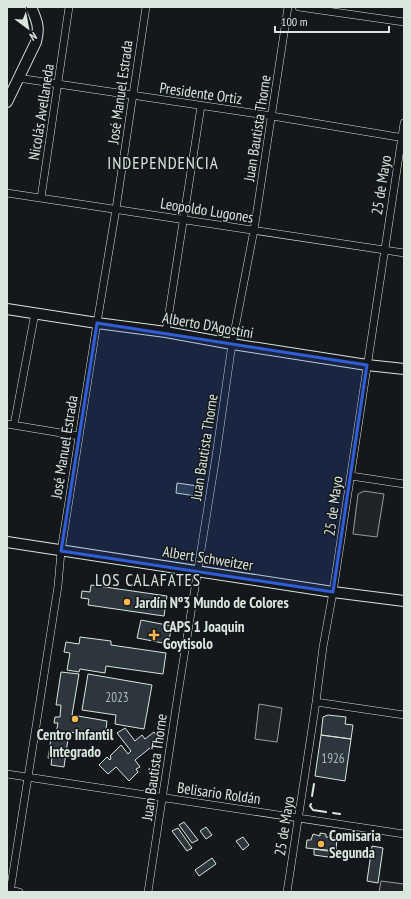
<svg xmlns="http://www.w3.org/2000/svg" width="411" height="899" viewBox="0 0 411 899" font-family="'PT Sans Narrow',sans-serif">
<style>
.green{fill:#202428;stroke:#939e99}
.building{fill:#2c363c;stroke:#d8e6dc}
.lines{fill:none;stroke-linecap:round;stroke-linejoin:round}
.street-casing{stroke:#d8e6dc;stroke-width:8}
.secondary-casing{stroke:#d8e6dc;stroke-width:12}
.street{stroke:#14181c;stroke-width:7}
.secondary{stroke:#14181c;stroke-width:10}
.wall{stroke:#d8e6dc;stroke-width:2}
.marked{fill:#305dd8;fill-opacity:0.2;stroke:#305dd8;stroke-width:3;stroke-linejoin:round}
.poi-dot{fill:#ffb74d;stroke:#14181c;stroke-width:1.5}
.labels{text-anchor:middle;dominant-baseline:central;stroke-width:3;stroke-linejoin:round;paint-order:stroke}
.number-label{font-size:13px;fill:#adbab4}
.street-label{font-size:15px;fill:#d8e6dc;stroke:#14181c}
.poi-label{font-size:15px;font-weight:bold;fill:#d8e6dc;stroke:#14181c;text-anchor:start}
.quarter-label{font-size:17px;letter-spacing:1px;fill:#d8e6dc;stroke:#14181c}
</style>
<rect width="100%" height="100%" fill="#14181c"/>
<path class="green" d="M364 491 384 494 377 537 353 534 358 494Z
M259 704 282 708 277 742 255 739Z
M381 881 404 884V892H379Z"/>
<path class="building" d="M177 483 198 486 196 496 176 493Z
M91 585 167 596 164 616 88 605 89 599 81 598 82 591 90 592Z
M141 620 172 626 168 644 137 638Z
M80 637 111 641V645L166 653 163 674 106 666 105 673 80 669 79 672 67 670 70 653 64 652 66 642 79 644Z
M61 672 79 674 72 715 107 721 105 737 69 732 64 767 51 765 52 757 48 758 52 732 56 733 58 723H54L55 717H60L61 705H56Z
M88 674 152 685 144 729 115 724 116 715 82 710Z
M328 715 346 717 345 724 353 725 351 739 321 735 323 717Z
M125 728 135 741 142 735 145 739 154 732 160 740 135 760 140 767 136 769 138 772 129 781 116 767 108 774 99 765 107 757 110 760 111 758 110 756 121 745 128 754 131 751 117 733Z
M321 735 351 739 345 781 315 776Z
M184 822 198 840 192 843 179 825Z
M206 827 212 835 206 839 200 831Z
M178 828 192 848 187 851 172 831Z
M320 833 326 834V837L337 838 336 851 306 848 307 840H311L313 834 320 836Z
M243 837 249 845 243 850 236 841Z
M372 846 383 848 378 883 367 881Z
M314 849 335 852V858L314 855Z
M212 858 216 864 199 876 195 870Z"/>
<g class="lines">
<g class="street-casing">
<path id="street" d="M299 7 404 22
M18 78 272 116 404 138
M7 193 404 253
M41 198 69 7
M166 332 201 106
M7 424 79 436
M14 425 35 313
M351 476 404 484
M316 702 404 715
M7 774 404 834
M7 890 19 892
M10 892 58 586 61 551 97 323 116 209 146 7
M148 892 178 694 216 456 232 344 254 230 288 7
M287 892 316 702 323 647 333 592 404 123"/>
</g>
<g class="secondary-casing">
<path id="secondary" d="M7 102 36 42C40 27 37 21 31 7
M7 309 97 323 166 332 232 344 367 365 404 369
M7 542 333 592 404 601"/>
</g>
<use href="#street" class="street"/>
<use href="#secondary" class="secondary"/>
<path class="wall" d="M312 796 314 784
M311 804 310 806 313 810 326 812
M333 813 340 814"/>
</g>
<path class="marked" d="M97 323 367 365 333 592 61 551Z"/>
<g class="poi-dot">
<circle cx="127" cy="602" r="4"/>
<path d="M152 629h4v4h4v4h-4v4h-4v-4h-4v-4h4z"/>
<circle cx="75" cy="719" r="4"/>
<circle cx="321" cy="844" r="4"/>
</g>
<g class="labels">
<g class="number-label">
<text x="117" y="697">2023</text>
<text x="333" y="758">1926</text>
</g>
<g class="street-label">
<text transform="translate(120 92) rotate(-82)">José Manuel Estrada</text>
<text transform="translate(201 93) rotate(8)">Presidente Ortiz</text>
<text transform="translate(41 112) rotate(-81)">Nicolás Avellaneda</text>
<text transform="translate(257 128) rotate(-81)">Juan Bautista Thorne</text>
<text transform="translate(381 185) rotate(-81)">25 de Mayo</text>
<text transform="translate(207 210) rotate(9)">Leopoldo Lugones</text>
<text transform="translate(208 325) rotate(10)">Alberto D'Agostini</text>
<text transform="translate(64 447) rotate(-81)">José Manuel Estrada</text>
<text transform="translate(204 447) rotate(-81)">Juan Bautista Thorne</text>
<text transform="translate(333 506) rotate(-82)">25 de Mayo</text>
<text transform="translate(208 558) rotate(9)">Albert Schweitzer</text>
<text transform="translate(154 767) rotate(-82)">Juan Bautista Thorne</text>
<text transform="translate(219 793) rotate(8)">Belisario Roldán</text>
<text transform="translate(284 826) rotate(-81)">25 de Mayo</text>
</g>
<g class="poi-label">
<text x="135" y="602">Jardín Nº3 Mundo de Colores</text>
<text x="163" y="626">CAPS 1 Joaquin<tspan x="163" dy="17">Goytisolo</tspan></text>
<text x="75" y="734" text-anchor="middle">Centro Infantil<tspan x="75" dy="17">Integrado</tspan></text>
<text x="329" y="835">Comisaria<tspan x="329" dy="17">Segunda</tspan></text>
</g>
<g class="quarter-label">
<text x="163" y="163">INDEPENDENCIA</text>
<text x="148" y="580">LOS CALAFATES</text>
</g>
</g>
<rect width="411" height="899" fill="none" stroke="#d8e6dc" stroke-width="16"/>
<g transform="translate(28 28) rotate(148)" stroke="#14181c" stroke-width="3" paint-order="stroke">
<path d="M0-3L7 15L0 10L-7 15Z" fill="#d8e6dc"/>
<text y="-6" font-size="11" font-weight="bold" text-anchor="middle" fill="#d8e6dc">N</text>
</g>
<path d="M275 26v6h114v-6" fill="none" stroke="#d8e6dc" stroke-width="2"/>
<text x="281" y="26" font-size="12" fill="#d8e6dc" stroke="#14181c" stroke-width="3" paint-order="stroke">100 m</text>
</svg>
